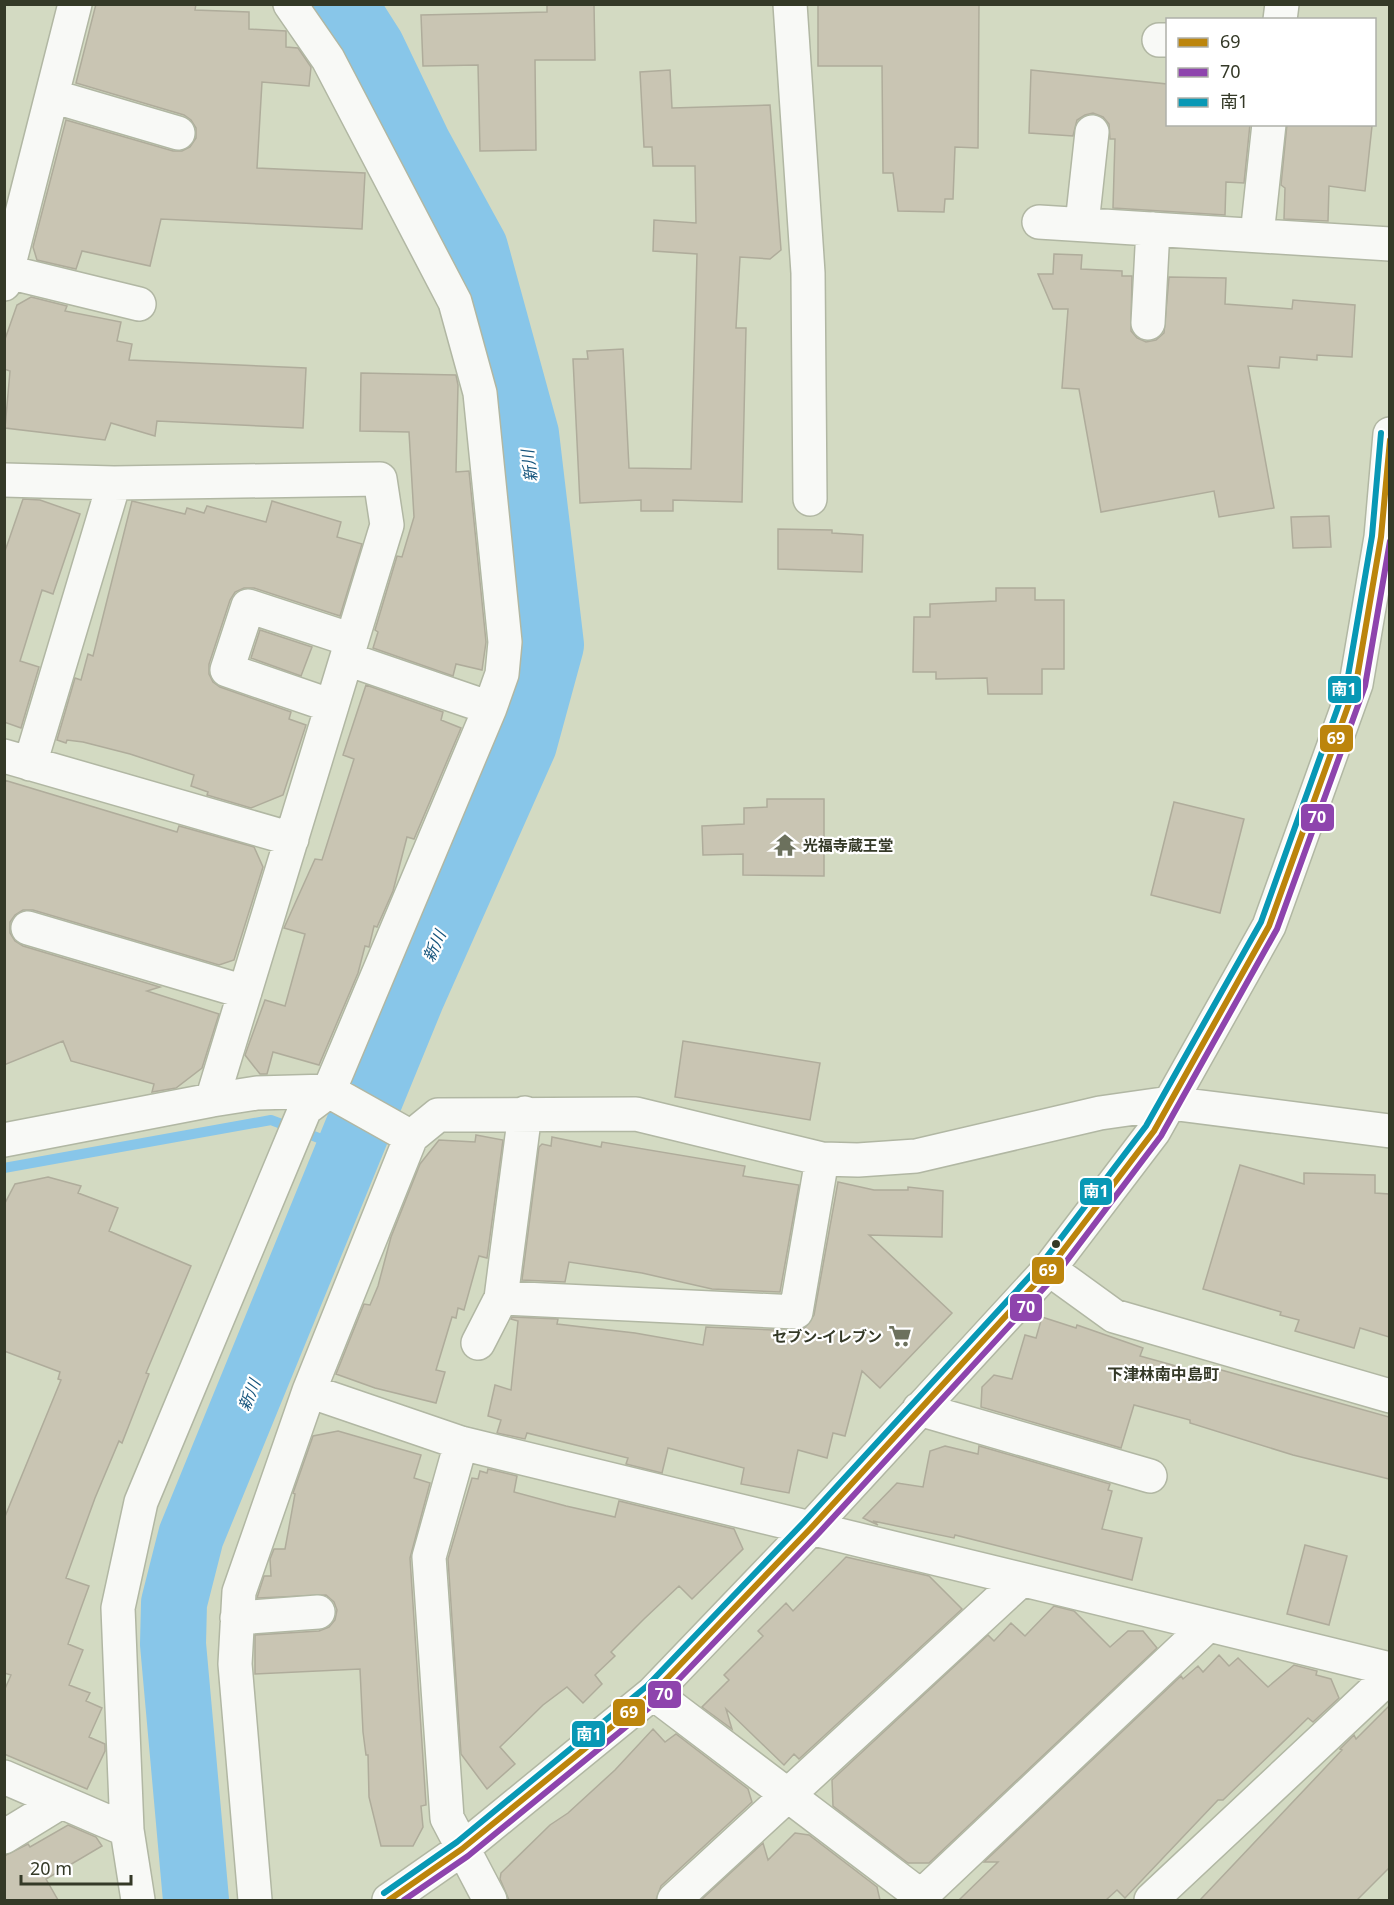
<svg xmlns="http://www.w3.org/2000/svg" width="1394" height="1905" viewBox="0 0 1394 1905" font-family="'Noto Sans','Noto Sans JP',sans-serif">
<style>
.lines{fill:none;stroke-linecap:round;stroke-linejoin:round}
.stream{stroke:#88c6e9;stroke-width:10}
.river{stroke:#88c6e9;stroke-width:66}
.building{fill:#c9c5b3;stroke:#afac9b;stroke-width:1.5}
.minor-casing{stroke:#b1b7a3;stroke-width:36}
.minor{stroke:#f8f9f6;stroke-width:33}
.bus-1-casing{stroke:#fff;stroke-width:10}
.bus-2-casing{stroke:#fff;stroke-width:10}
.bus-3-casing{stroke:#fff;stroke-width:10}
.bus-1{stroke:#bc850c;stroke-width:6}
.bus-2{stroke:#8e44ad;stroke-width:6}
.bus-3{stroke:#0898b5;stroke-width:6}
.bus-dot{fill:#343927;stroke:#fff;stroke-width:2}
.labels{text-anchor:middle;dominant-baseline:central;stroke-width:4.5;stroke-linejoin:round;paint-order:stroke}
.poi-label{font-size:15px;font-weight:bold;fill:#343927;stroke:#fff;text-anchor:start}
.water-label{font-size:16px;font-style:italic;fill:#16557d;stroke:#fff}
.neighbourhood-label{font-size:16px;font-weight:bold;fill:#343927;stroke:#fff}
.line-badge{stroke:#fff;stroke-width:2}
.badge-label{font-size:16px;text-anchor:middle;font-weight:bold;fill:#fff}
</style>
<rect width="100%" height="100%" fill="#d3dac2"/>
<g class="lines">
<path class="stream" d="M4 1168 271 1120 324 1140 349 1154"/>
<path class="river" d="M196 1900 173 1644 174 1603 191 1536 412 996 524 744 551 645 526 434 475 248 419 146 372 48 344 4"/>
</g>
<path class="building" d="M96 4H196L195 10 249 12V29L286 31V47L298 48 311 67 309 86 262 82 257 168 365 173 362 229 161 219 150 266 82 251 76 269 37 260 33 247 66 120 173 151H182L190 147 196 138V128L191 120 184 115 76 83Z
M547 4H594L595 60H535L536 150 480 151 478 65 423 66 421 15 547 12Z
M818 4H979L978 148 955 147 953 199H945L944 212 898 211 893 173H883L882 66H818Z
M670 70 672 108 770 105 781 250 770 259 740 257 736 328H746L742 502 673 500V511H641V500L580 503 573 359H588L587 351 623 349 629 468 691 469 697 254 653 251 654 220 696 223 695 166H653L652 147H644L640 72Z
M1031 70 1167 84V124H1250L1244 183 1226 182 1225 215 1113 208 1115 139H1110L1109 124 1103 117 1093 113 1085 115 1077 120 1073 136 1029 133Z
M1287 124 1372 126 1365 191 1329 186 1328 221 1284 219 1285 188 1281 185Z
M1054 254 1082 255 1081 269 1122 271V276H1132L1131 331 1137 338 1146 342 1156 340 1164 333 1169 277 1226 278 1225 304 1292 309 1293 300 1355 305 1352 357 1317 355V360L1280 357 1279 368 1248 366 1274 508 1219 517 1214 491 1101 512 1079 389 1062 388 1068 309H1053L1038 274H1053Z
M31 297 67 306 65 311 121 322 117 341 132 344 129 360 306 368 303 428 157 421 155 436 111 423 105 440 5 428 10 371 4 369V342L17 305Z
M361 373 456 375 458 385 456 472 469 471 486 642 482 670 456 664 453 676 373 648 378 632 375 630 397 556 402 557 414 517 409 432 360 431Z
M23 499 40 500 80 514 53 594 42 590 20 661 39 667 21 728 4 722V554Z
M132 501 185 514 187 508 204 513 207 506 266 522 272 501 341 522 337 537 362 544 340 616 254 588H244L235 592 230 600 209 664V674L213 682 220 687 291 712 289 719 306 725 283 795 251 808 207 795 208 792 191 786 194 775 130 754 83 742 67 740 66 743 57 740 75 678 81 680 88 654 93 656Z
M1329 516 1331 547 1293 548 1291 517Z
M778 529 832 530V533L863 535 862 572 778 569Z
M996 588H1035V600H1064V669H1042V694H988L987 678 936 679V672H913L914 617H930V604L996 601Z
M260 630 312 647 301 676 251 658Z
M366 685 443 712 441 720 461 728 414 839 407 837 393 891 377 927 374 926 369 947 365 946 358 973 319 1065 273 1052 267 1074H260L245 1055 265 1000 285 1006 305 934 284 928 315 859 322 860 354 759 343 755Z
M4 780 177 832 179 826 254 847 263 867 234 960 219 965 33 910H23L15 915 10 922V933L15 941 23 946 160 987 147 991 219 1014 202 1068 176 1088 152 1092 154 1084 71 1061 63 1041 4 1065Z
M767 799H824V876L743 875V854L703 855 702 826 744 824V808L767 807Z
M1174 802 1244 819 1220 913 1151 895Z
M683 1041 820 1063 810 1120 675 1097Z
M476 1135 503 1140 487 1258 479 1256 464 1310 458 1308 456 1318 452 1317 436 1370 445 1372 436 1403 375 1388 336 1374 364 1304 370 1305 378 1286 391 1237 420 1164 439 1140 475 1142Z
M552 1137 601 1147 602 1142 745 1166 743 1176 799 1185 780 1292 712 1289 642 1273 569 1262 565 1282 522 1280 539 1147 542 1144 551 1146Z
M1240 1165 1304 1184V1173L1375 1175V1193L1389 1194V1337L1360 1328 1354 1348 1295 1331 1299 1320 1280 1315 1281 1312 1203 1289Z
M48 1177 81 1186 78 1193 118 1208 109 1231 191 1266 146 1373 149 1374 122 1443 119 1441 95 1498 66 1578 89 1586 68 1644 83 1650 69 1685 90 1693 86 1701 102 1708 89 1737 105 1744V1751L87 1789 4 1754V1691L11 1675 4 1673V1519L61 1380 58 1379 60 1372 4 1351V1205L15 1184Z
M838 1182 874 1190H908V1187L943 1191 942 1237 869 1235 952 1313 880 1388 862 1371 845 1436 833 1433 827 1458 798 1450 789 1493 741 1484 744 1468 668 1448 662 1473 626 1464 628 1458 527 1433 525 1439 497 1433 501 1420 488 1416 495 1385 511 1390 518 1321 511 1319 512 1317 558 1319 557 1324 635 1333 703 1345 706 1327 795 1331 804 1329 814 1315Z
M1042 1317 1076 1328 1077 1325 1143 1348 1140 1356 1205 1374 1207 1366 1389 1417V1479L1293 1455 1190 1423V1420L1134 1405 1121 1448 981 1407 982 1387 994 1375 1012 1379 1025 1335 1036 1338Z
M338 1431 421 1455 414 1478 430 1483 410 1558 426 1805 421 1806 423 1827 413 1846H381L369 1797 368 1755H366L363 1732 360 1669 255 1674V1635L319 1631 329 1627 335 1620 337 1610 334 1602 326 1595 257 1598 264 1576H271L270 1559 274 1549H285L295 1494 293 1493 313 1436Z
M945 1446 978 1454 979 1446 1110 1484 1108 1490 1112 1491 1102 1529 1142 1538 1132 1580 955 1535 954 1538 873 1521 878 1525 863 1518 897 1483 923 1487 930 1451Z
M488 1469 517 1476 514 1492 566 1506 615 1517 619 1501 734 1529 743 1549 692 1599 679 1586 644 1619 611 1652 615 1656 595 1675 602 1684 583 1703 567 1687 543 1705 500 1747 515 1764 487 1789 461 1754 448 1559 472 1478 478 1479 480 1471 487 1473Z
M1305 1545 1347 1556 1329 1625 1287 1614Z
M846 1557 929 1576 962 1609 799 1759 794 1754 784 1765 726 1709 732 1729 702 1707 729 1680 724 1675 763 1636 758 1631 786 1603 793 1611Z
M1054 1606 1074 1611 1110 1647 1128 1631H1143L1157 1648 929 1863H908L833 1806 832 1780 988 1635 994 1641 1011 1623 1025 1636Z
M1219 1655 1229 1666 1238 1658 1268 1687 1294 1665 1317 1671 1316 1675 1331 1679 1339 1698 1313 1722 1308 1718 1223 1800H1218L1125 1898 1117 1890 1106 1900H959L998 1862H984L1181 1676 1183 1679 1198 1666 1203 1672Z
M1389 1706V1868L1357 1900H1200L1342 1750 1340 1749 1354 1735 1356 1739Z
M653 1729 665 1742 676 1734 748 1789 752 1802 661 1886 656 1900H509L500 1879 501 1873 550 1825 568 1813 615 1770Z
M68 1825 96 1837 102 1846 46 1879 58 1900H4V1856L28 1844 30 1847Z
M795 1833 809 1835 877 1887 880 1900H701L763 1843 768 1860Z"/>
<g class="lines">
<g class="minor-casing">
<path id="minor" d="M790 4 808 273 810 499
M1280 20 1282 4
M1159 40H1168
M52 96 178 133
M1039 222 1390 244
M1082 224 1092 132
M1257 235 1269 124
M8 272 139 304
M4 284 75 4
M1148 323 1153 229
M4 480 114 483 380 479 387 525 212 1100
M347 659 490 708
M332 706 227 670 248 606 352 640
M4 756 292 839
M30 764 114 483
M28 928 245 992
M525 1113 501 1298 796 1312 822 1159
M4 1140 212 1100 257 1093 329 1091 411 1137
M1049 1269 1114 1316 1390 1396
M478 1343 501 1298
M309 1391 461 1443 1390 1669
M919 1409 1150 1476
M461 1443 429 1557 447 1818 490 1900
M237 1618 318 1612
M653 1693 926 1900
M4 1777 127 1830
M4 1837 61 1802
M138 1900 127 1830 118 1608 141 1502 305 1109 329 1091 490 708 502 674 505 642 480 393 455 302 328 59 290 4
M255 1900 235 1664 239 1592 309 1391 411 1137 438 1115 636 1114 822 1159 858 1160 916 1156 1100 1113 1170 1103 1390 1131
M389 1900 462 1849 653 1693 811 1528 1049 1269 1154 1131 1269 926 1356 684 1381 537 1390 434
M674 1900 1021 1580
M917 1900 1208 1625
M1151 1900 1390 1676"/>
</g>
<use href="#minor" class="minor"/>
<g class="bus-1-casing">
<path id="bus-1" d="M389 1900 462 1849 653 1693 811 1528 1049 1269 1154 1131 1269 926 1356 684 1381 537 1390 440"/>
</g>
<g class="bus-2-casing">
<path id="bus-2" d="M404 1900 468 1856 660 1699 818 1534 1056 1275 1161 1136 1277 929 1365 686 1390 541"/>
</g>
<g class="bus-3-casing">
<path id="bus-3" d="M384 1893 457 1842 647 1686 804 1522 1042 1263 1146 1126 1261 922 1347 682 1372 536 1381 433"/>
</g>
<use href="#bus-1" class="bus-1"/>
<use href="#bus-2" class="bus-2"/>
<use href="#bus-3" class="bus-3"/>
</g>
<defs>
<g id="temple-bare" transform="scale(1.8)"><path d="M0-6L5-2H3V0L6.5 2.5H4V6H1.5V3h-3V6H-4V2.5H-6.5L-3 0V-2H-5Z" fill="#6c715d" stroke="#fff" stroke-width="2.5" paint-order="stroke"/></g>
<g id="supermarket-bare" transform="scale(1.8)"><path d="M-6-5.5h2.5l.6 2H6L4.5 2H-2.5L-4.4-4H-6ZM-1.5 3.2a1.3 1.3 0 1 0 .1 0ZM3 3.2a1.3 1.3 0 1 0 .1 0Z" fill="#6c715d" stroke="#fff" stroke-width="2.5" paint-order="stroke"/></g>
</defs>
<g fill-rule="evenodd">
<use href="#temple-bare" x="785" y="845"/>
<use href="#supermarket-bare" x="900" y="1336"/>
</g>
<circle class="bus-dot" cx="1056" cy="1244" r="5"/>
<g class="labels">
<g class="poi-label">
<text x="803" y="845">光福寺蔵王堂</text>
<text x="882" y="1336" text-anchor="end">セブン-イレブン</text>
</g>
<g class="water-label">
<text transform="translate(529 466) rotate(-97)">新川</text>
<text transform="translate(434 946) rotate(-66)">新川</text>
<text transform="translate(249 1395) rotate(-68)">新川</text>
</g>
<g class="neighbourhood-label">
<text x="1163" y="1374">下津林南中島町</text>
</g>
</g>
<g class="line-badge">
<rect x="1327" y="675" width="35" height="29" rx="6" fill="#0898b5"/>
<rect x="1319" y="724" width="35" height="29" rx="6" fill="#bc850c"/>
<rect x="1300" y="803" width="35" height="29" rx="6" fill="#8e44ad"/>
<rect x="1079" y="1177" width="34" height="29" rx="6" fill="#0898b5"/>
<rect x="1031" y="1256" width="34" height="29" rx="6" fill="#bc850c"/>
<rect x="1009" y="1293" width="34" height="29" rx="6" fill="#8e44ad"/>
<rect x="647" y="1680" width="35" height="29" rx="6" fill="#8e44ad"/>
<rect x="612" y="1698" width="34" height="29" rx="6" fill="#bc850c"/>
<rect x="571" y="1720" width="35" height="28" rx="6" fill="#0898b5"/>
</g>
<g class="badge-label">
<text x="1344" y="695">南1</text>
<text x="1336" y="744">69</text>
<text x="1317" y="823">70</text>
<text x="1096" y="1197">南1</text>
<text x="1048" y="1276">69</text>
<text x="1026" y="1313">70</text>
<text x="664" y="1700">70</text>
<text x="629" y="1718">69</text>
<text x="589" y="1740">南1</text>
</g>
<rect width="1394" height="1905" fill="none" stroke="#343927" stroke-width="12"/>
<rect x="1166" y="18" width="210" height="108" fill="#ffffff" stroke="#aeb0a9" stroke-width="1.5"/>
<rect x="1178" y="38" width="30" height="9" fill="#bc850c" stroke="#aeb0a9" stroke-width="1.5"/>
<text x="1220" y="48" font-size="18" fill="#343927">69</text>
<rect x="1178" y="68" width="30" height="9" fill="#8e44ad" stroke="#aeb0a9" stroke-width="1.5"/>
<text x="1220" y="78" font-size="18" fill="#343927">70</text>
<rect x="1178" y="98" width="30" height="9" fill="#0898b5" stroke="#aeb0a9" stroke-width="1.5"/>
<text x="1220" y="108" font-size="18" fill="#343927">南1</text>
<path d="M21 1875v9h110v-9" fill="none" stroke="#343927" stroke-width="3"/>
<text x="30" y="1875" font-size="18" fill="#343927" stroke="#ffffff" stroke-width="4.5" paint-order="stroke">20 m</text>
</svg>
